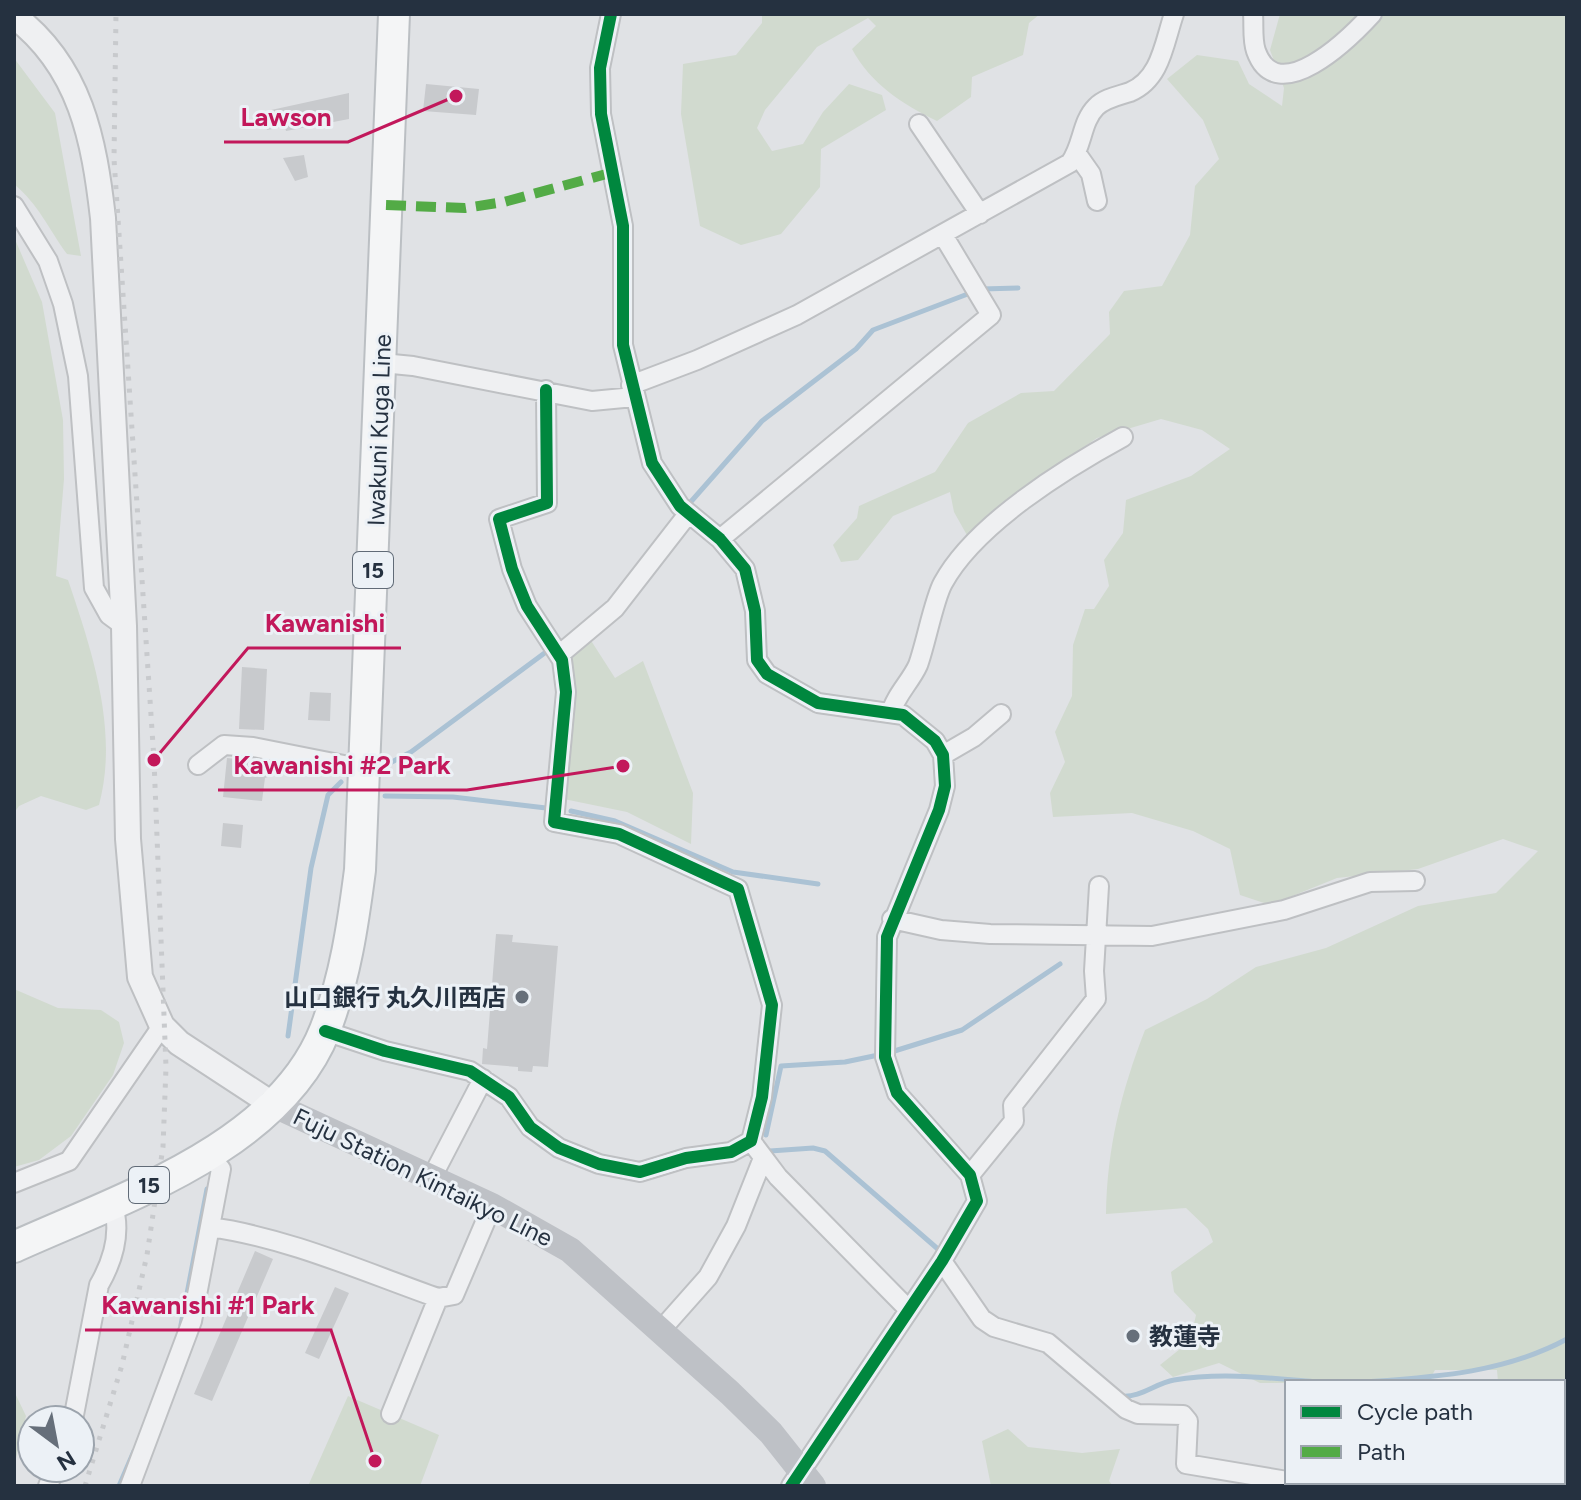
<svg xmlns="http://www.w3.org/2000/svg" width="1581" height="1500" viewBox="0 0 1581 1500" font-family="Figtree,'Noto Sans JP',sans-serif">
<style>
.green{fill:#d1dacf}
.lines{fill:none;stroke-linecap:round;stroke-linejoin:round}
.stream{stroke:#abc2d4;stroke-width:5}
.building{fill:#c8cacd}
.minor-casing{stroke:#bec0c3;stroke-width:22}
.tertiary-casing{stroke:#bec0c3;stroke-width:28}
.primary-casing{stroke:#bbbfc3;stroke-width:34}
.minor{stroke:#eff0f2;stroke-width:18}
.tertiary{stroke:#eff0f2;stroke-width:24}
.secondary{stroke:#bec1c6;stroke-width:26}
.primary{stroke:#f4f5f6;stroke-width:30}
.rail{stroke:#c8cacd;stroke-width:5;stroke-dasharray:4 8;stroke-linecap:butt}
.quiet{stroke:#53ab46;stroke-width:10;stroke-dasharray:20 10;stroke-linecap:butt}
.cycleway-casing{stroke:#ecf1f6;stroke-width:17}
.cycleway{stroke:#00873e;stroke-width:12}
.poi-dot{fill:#666f7a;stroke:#ecf1f6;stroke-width:3}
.labels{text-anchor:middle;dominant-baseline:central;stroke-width:6;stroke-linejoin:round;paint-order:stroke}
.shield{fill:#ecf1f6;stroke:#616b77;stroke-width:2}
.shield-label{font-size:22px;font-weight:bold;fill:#253140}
.street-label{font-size:24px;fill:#253140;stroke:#ecf1f6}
.poi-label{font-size:24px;font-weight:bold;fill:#253140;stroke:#ecf1f6;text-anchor:end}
.leader{fill:none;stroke:#c2185b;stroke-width:3}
.callout-dot{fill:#c2185b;stroke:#ecf1f6;stroke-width:3}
.callout-label{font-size:26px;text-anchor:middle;font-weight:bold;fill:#c2185b;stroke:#ecf1f6;stroke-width:6;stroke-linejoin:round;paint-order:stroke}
</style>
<rect width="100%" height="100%" fill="#e0e2e5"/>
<path class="green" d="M762 14H1040L1029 23 1023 55 972 77 971 97 937 121C902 104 871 84 852 49L876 26 868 18 817 47 765 110 757 128 772 151 803 144 823 112 849 84 882 95 886 110 821 149 820 187 781 234 741 245 700 226 681 114 683 64 736 55 762 23Z
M1280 14H1567V1486H1371L1373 1482H1563V1382H1498L1497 1370H1435L1428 1382 1260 1383 1219 1363 1173 1377 1160 1365 1190 1341 1196 1315 1174 1292 1171 1272 1213 1242 1208 1229 1186 1208 1106 1214C1107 1148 1121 1092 1145 1030L1207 999 1256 967 1326 948 1418 906 1496 893 1538 851 1503 839 1418 869 1337 878 1270 905 1240 895 1230 849 1193 831 1132 813 1053 817 1050 793 1065 762 1055 732 1072 696 1073 645 1085 609H1094L1109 586 1104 560 1123 533 1126 500 1191 476 1230 449 1202 430 1161 419 1097 438 1031 483 968 537 954 512 950 492 893 516 858 560 841 562 833 545 857 518 859 506 935 472 968 423 1021 393 1054 391 1110 334 1109 312 1124 291 1162 286 1190 235 1195 186 1219 159 1203 120 1167 79 1197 55 1238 61 1249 84 1282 106 1284 88 1270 50Z
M14 58 55 113 81 256 67 254C48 228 39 205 14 184Z
M14 237 42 302 63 420 64 479 56 576 68 580C92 651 119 731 99 805L86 810 41 796 19 806 14 813Z
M590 639 615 678 643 661 693 793 691 844 627 812 559 798 569 660 572 650Z
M14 989 58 1008 101 1010 119 1022 124 1043 113 1075 71 1136 39 1160 14 1167Z
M14 1391 26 1416 14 1467Z
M348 1396 439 1435 420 1486H308Z
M1008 1429 1028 1447 1082 1453 1120 1449 1109 1481 1113 1486H991L982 1441Z"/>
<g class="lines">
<path class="stream" d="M982 289 1018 288
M688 505 762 421 856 349 873 330 973 292
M388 764 411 752 550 649
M385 796 453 797 546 808
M571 811 615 821 733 872 818 884
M288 1036 311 868 328 795 341 782
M766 1135 781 1066 845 1062 888 1053 962 1030 1060 964
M770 1151 813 1148 825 1151 939 1250
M181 1325 207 1189
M1365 1382C1435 1377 1504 1373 1567 1339
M1122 1396C1140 1398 1156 1383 1174 1380 1221 1372 1270 1378 1317 1382
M119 1486 134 1451"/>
</g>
<path class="building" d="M426 84 479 89 476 115 423 111Z
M349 93V119L286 131 285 127 267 130 262 112Z
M304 155 308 177 295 181 283 158Z
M242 667 267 669 264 730 239 729Z
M310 692 331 693 330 721 308 720Z
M227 758 274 763 273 775 265 778 262 801 223 797Z
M223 823 243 825 241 848 221 846Z
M496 934 513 935 512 942 558 946 548 1067 533 1066 532 1072 518 1071V1067L482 1064 483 1048 487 1049Z
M255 1251 273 1259 212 1401 194 1394Z
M335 1287 349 1293 319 1359 305 1353Z"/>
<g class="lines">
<g class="minor-casing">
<path id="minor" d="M611 14 600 68 601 114 623 226V345L652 463 680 506 720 539 745 569 755 611 757 660 767 674 818 703 903 715 935 741 943 755 945 786 939 810 887 937 885 1057 897 1093 970 1175 977 1201 942 1261 791 1486
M1253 14C1254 25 1252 40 1256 51 1277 110 1349 39 1372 14
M919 124 980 214
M1077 154 1091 174 1097 201
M14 206 48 261 63 304 78 376 94 588 109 615 124 626
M382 363 413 366 592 401 634 397
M631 385 697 360 797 315 1070 163C1083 146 1081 122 1096 107 1105 98 1118 96 1130 92 1161 79 1164 43 1174 14
M720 539 991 315 943 235
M559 655 615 608 688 514
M891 713C895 696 911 681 918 665 926 643 934 599 943 583 975 524 1066 468 1123 437
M943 755 974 737 1001 714
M198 765 224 745 253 747 364 769
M892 919 941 930 990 934 1152 936 1284 910 1370 882 1415 881
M325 1031 385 1051 470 1071 509 1097 530 1127 559 1148 599 1164 640 1172 686 1158 731 1152 751 1141 762 1097 772 1005 738 889 619 834 554 822 566 692 562 660 527 606 512 569 499 519 547 503 546 390
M751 1141 778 1177 909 1310
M970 1175 1014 1121 1013 1105 1096 999 1094 971 1099 886
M431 1179 483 1079
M14 1183 69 1161 162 1026
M210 1227C289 1238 364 1272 438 1298L454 1295 492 1206
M942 1261 982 1319 994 1327 1048 1343 1126 1409 1138 1414 1183 1415 1188 1421 1186 1464 1287 1481
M661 1330 708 1277 736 1226 763 1158
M391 1414 438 1298
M73 1420 99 1285C114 1259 122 1231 112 1202
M48 1486 55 1468
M130 1486 192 1321 221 1169 209 1155"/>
</g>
<g class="tertiary-casing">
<path id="tertiary" d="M14 16C81 67 94 140 103 218L124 626 128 839 140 977 162 1026 179 1043 272 1104"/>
</g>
<g class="primary-casing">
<path id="primary" d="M14 1247C120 1199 279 1147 325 1030 345 979 353 924 360 870L394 14"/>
</g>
<use href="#minor" class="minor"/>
<use href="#tertiary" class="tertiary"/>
<path class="secondary" d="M272 1104 492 1206 570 1250 730 1393 771 1433 813 1486"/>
<use href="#primary" class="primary"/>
<path class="rail" d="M85 1486 122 1365 147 1255 163 1147 166 1067 154 760 114 159 116 14"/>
<path class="quiet" d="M386 205 465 208 504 202 610 173"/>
<g class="cycleway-casing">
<path id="cycleway" d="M611 14 600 68 601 114 623 226V345L652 463 680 506 720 539 745 569 755 611 757 660 767 674 818 703 903 715 935 741 943 755 945 786 939 810 887 937 885 1057 897 1093 970 1175 977 1201 942 1261 791 1486
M325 1031 385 1051 470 1071 509 1097 530 1127 559 1148 599 1164 640 1172 686 1158 731 1152 751 1141 762 1097 772 1005 738 889 619 834 554 822 566 692 562 660 527 606 512 569 499 519 547 503 546 390"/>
</g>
<use href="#cycleway" class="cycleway"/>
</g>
<g class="poi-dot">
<circle cx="522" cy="997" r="8"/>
<circle cx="1133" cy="1336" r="8"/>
</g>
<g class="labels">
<g class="shield">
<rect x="353" y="552" width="40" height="36" rx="6"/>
<rect x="129" y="1167" width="40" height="36" rx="6"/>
</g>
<g class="shield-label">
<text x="373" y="570">15</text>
<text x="149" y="1185">15</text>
</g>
<g class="street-label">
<text transform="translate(379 430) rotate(-88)">Iwakuni Kuga Line</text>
<text transform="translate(423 1177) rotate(26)">Fuju Station Kintaikyo Line</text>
</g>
<g class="poi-label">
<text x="506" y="997">山口銀行 丸久川西店</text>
<text x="1149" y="1336" text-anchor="start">教蓮寺</text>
</g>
</g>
<path class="leader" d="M456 96L348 142H224M154 760L248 648H401M623 766L467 790H218M375 1461L331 1330H85"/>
<g class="callout-dot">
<circle cx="456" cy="96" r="8"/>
<circle cx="154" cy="760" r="8"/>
<circle cx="623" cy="766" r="8"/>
<circle cx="375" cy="1461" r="8"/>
</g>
<g class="callout-label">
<text x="286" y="126">Lawson</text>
<text x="325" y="632">Kawanishi</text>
<text x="342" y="774">Kawanishi #2 Park</text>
<text x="208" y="1314">Kawanishi #1 Park</text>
</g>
<rect width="1581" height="1500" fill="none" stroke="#253140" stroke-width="32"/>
<rect x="1285" y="1380" width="280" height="104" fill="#ecf1f6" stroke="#9ca4ad" stroke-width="2"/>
<rect x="1301" y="1406" width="40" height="12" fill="#00873e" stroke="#9ca4ad" stroke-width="2"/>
<text x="1357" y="1420" font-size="24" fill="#253140">Cycle path</text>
<rect x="1301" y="1446" width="40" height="12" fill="#53ab46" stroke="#9ca4ad" stroke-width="2"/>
<text x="1357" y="1460" font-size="24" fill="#253140">Path</text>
<g transform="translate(56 1444) rotate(148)"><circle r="38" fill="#ecf1f6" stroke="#9ca4ad" stroke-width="2"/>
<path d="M0-6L14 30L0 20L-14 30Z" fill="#666f7a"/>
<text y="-12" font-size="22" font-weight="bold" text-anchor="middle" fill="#253140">N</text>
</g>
</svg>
